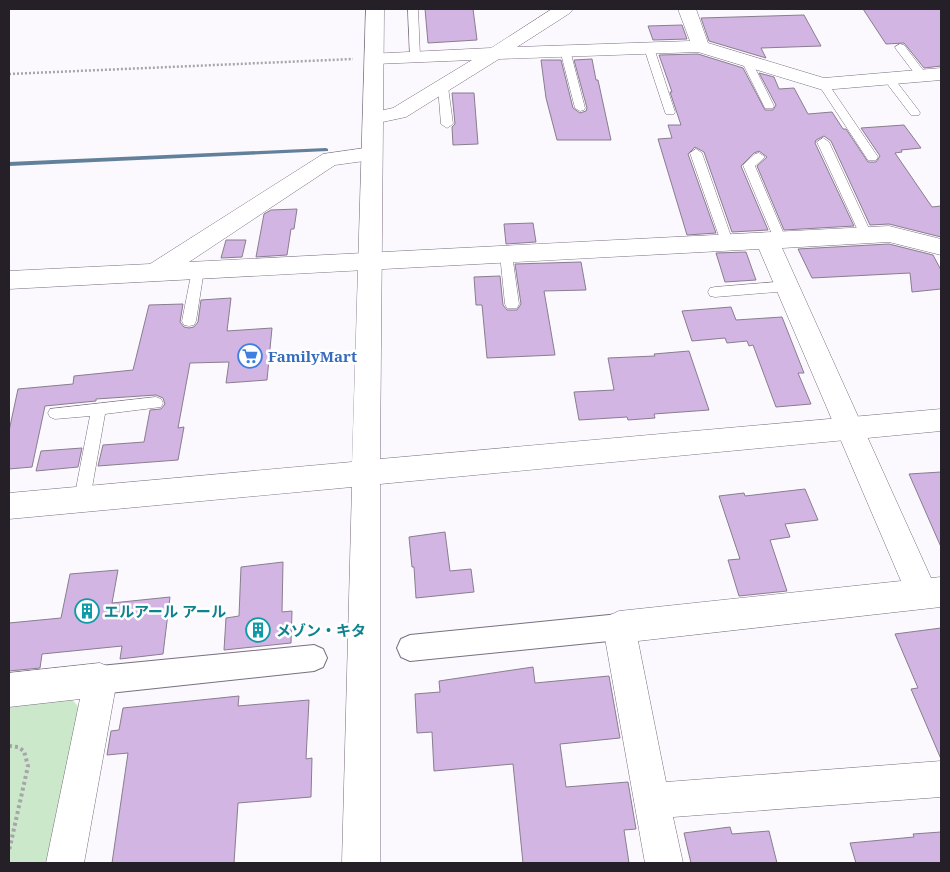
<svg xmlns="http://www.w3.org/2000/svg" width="950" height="872" viewBox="0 0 950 872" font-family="'Noto Serif','Noto Sans JP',serif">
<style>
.green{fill:#cbe9ca}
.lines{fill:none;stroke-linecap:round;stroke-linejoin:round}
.stream{fill:#63809a;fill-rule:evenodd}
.building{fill:#d2b5e2;stroke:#897d90}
.service-casing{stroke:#7a6e81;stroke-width:1}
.pedestrian-casing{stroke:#7a6e81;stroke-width:2}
.minor-casing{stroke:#7a6e81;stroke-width:1}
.tertiary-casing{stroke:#7a6e81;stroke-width:1}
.path-far1{stroke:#a7a4aa;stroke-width:2.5;stroke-dasharray:2 2;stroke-linecap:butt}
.path{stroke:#a7a4aa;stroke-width:4;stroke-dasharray:3 3;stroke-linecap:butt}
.service{fill:#fff;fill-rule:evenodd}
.pedestrian{fill:#fff;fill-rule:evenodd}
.minor{fill:#fff;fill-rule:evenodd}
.tertiary{fill:#fff;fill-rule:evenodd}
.labels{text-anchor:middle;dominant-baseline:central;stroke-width:5;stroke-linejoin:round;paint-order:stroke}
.shop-label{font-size:15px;font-weight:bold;fill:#366cbe;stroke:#fff;text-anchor:start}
.culture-label{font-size:15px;font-weight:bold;fill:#0d838f;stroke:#fff;text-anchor:start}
</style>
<rect width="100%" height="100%" fill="#fbf9fd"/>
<path class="green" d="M71 698 82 711 51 863H9V704Z"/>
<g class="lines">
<path class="stream" d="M326 148 328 149V151L9 166V162Z"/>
</g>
<path class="building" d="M425 9H473L477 40 428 43Z
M863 9H941V66L924 68 904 43 886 44Z
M804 15 821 46 761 48 766 58 709 41 701 18Z
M682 25 687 39 653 40 648 26Z
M698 54 743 68 765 110H773L776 105 759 73 774 77 779 89 794 88 808 114 832 112 843 129H846L868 162H876L880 156 861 128 904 125 921 148 901 150 902 152 895 153 932 207 941 206V237L889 224 870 225 831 141 824 136 816 140 815 143 854 226 784 230 757 166 767 157 759 151 754 153 741 166 768 230 732 232 704 152 695 147 688 154 716 233 687 235 658 139 672 138 668 125H681L670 92H672L659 55Z
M592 59 596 80H598L611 140H557L546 98 541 60H561L573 108 580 113 586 111 587 108 574 60Z
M452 93H474L478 144 453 145 452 127 455 124Z
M297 209 294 229H291L287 255 256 257 264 214 271 210Z
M533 223 536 242 506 244 504 224Z
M226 240H246L242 257 221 258Z
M889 244 933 255 941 270V289L912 292 910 273 812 278 798 249Z
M746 252 756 280 725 282 716 253Z
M581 262 586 290 544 291 555 355 487 358 482 305H476L474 277 500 276 503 305 507 310H517L521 304 515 264Z
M231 298 227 331 272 328 267 380 226 383 229 362 190 363 178 428 184 427 178 460 98 466 103 445 144 442 150 410 161 409 165 404 163 398 156 395 96 399V401L45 406 32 467 9 469V431L18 389 73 384 74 376 133 370 149 305 183 304 180 322 184 327 189 328 194 327 198 322 201 300Z
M731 307 736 320 782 317 804 373H798L811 404 776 407 753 345 749 346 747 341 727 343 725 338 692 341 682 311Z
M689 351 709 410 654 414 655 418 628 420 627 417 579 420 574 392 614 390 608 358 655 356 654 354Z
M82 448 78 467 36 471 41 451Z
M941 472V547L909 474Z
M805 489 818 520 785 524 790 537 770 540 787 591 739 596 728 560 740 559 719 496 744 493 745 496Z
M445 532 450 571 471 569 474 592 416 598 414 567H412L409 537Z
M283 562 282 612 292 611 291 643 224 650 226 618 239 616 241 567Z
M118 570 112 603 170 597 163 654 120 659 122 646 42 654 40 668 9 671V623L61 618 70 574Z
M941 628V759L911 689 918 688 895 634Z
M533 667 535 683 609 676 620 738 560 744 566 787 628 782 636 829 624 830 629 863H523L513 764 434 771 432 732 417 733 415 694 440 692 439 681Z
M239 696 238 706 309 700 306 759 312 758 311 797 238 803 234 863H112L128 753 107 755 111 731 119 730 123 708Z
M730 827 732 834 769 831 777 863H691L684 833Z
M941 832V863H856L850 843 914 837 913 834Z"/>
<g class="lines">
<g class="service-casing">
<path id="service" d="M408 9H418L420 56 415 59 410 56Z
M900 44 904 45 926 74 927 76 926 78H918L896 49 895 47Z
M649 45 654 48 675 112 674 114H666L665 112 644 48Z
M565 47 570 50 585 108 584 110 580 111 575 108 560 50Z
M747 59 752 62 774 106 773 108H765L742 62Z
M889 76 893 77 919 111 920 113 919 115H911L885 81 884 79Z
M823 81 827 82 876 154 878 157 876 160H868L818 84Z
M443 84 448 87 453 124 447 128 441 124 438 87Z
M823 138 829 142 872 235 870 238 866 239 860 235 817 142Z
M696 149 702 153 733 242 731 245H723L721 242 690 153Z
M759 153 765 157 755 166 786 239 784 242H776L774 239 743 165 755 154Z
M506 249 510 251 512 254 519 304 517 308H507L505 304 500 254 502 251Z
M198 265 203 267 204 270 196 321 194 325 189 326 184 325 182 321 192 270 193 267Z
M788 281 793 283 795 286 793 289 788 291 715 297 710 296 708 292 710 288 715 287Z
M156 397 161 399 163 403 161 407 105 414 90 499 88 504 82 506 76 504 74 499 90 416 55 419 50 417 48 413 50 409Z"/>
</g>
<g class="pedestrian-casing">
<path id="pedestrian" d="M619 614 628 618 632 627 628 636 619 640 410 661 401 657 397 648 401 639 410 635Z
M314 645 323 649 327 658 323 667 314 671 100 694 90 690 86 680 90 670 100 666Z"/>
</g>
<g class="minor-casing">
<path id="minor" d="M552 9H573L570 13 517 47 690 41 678 9H696L708 43 824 78 941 68V80L823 90 698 52 499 59 406 117 373 124 366 122 363 118 366 114 393 108 472 60 375 64 368 62 366 58 368 54 491 48Z
M372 147 379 149 382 154 379 159 335 165 189 262 889 226 941 239V255L889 242 782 248 931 578 941 577V607L638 641 666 782 941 761V797L673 817 683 863H645L603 627 608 616 619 611 901 581 759 249 9 289V271L150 264 323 154Z
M100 663 112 668 117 680 84 863H46L80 699 9 707V673Z"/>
</g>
<g class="tertiary-casing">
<path id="tertiary" d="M366 9H384L380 459 941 409V431L380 484V863H342L352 487 9 519V493L352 462Z"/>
</g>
<path class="path-far1" d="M9 74 353 59"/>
<path class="path" d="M9 746 18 747 24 751 28 766 9 851"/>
<use href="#service" class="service"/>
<use href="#pedestrian" class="pedestrian"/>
<use href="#minor" class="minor"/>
<use href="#tertiary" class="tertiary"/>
</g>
<defs>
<g id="supermarket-ring" transform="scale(1.25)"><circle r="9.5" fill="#fff" stroke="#3f7fe0" stroke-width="1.5"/><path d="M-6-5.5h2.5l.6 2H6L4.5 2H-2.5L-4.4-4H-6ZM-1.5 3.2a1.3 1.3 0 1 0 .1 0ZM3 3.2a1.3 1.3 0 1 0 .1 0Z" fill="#3f7fe0"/></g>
<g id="building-ring" transform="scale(1.25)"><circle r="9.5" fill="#fff" stroke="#0f9aa8" stroke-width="1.5"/><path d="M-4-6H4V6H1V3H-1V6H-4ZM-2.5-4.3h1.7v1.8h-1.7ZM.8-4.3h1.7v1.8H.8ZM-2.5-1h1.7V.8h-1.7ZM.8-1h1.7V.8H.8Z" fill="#0f9aa8"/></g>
</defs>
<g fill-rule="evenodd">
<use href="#supermarket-ring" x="250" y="356"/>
<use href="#building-ring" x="87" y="611"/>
<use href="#building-ring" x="258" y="630"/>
</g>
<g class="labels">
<g class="shop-label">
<text x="268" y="356">FamilyMart</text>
</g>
<g class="culture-label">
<text x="104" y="611">エルアール アール</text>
<text x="276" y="630">メゾン・キタ</text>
</g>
</g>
<rect width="950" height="872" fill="none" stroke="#252028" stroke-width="20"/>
</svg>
